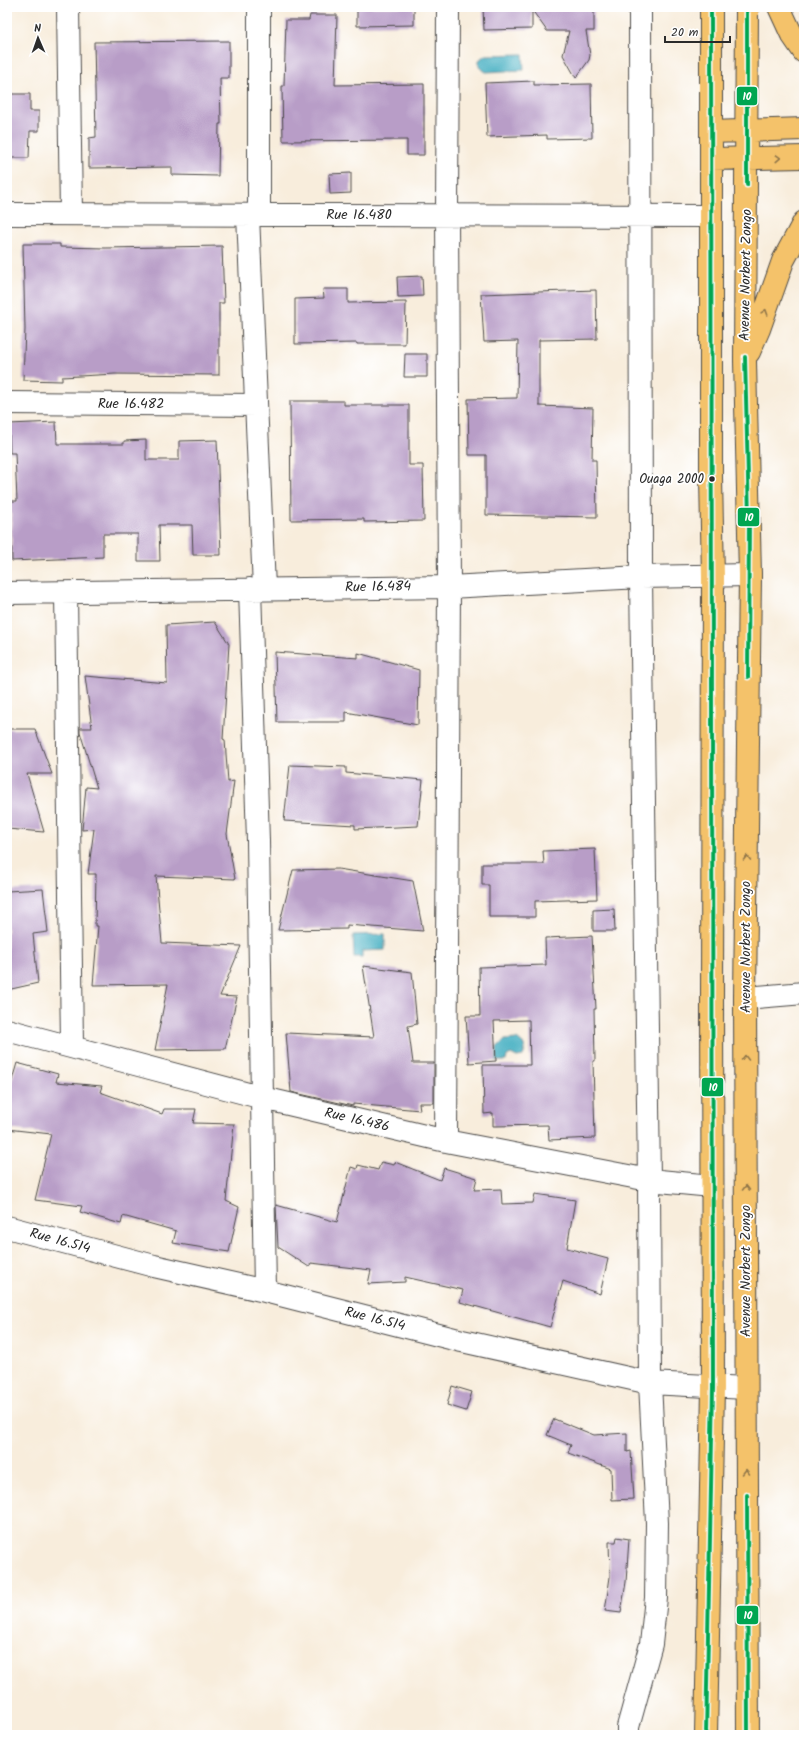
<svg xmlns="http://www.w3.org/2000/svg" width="811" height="1742" viewBox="0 0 811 1742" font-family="Kalam,sans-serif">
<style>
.water{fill:#43aec1;stroke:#376c76}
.building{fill:#b89dc7}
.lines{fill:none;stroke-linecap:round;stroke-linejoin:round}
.minor-casing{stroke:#4a4846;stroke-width:24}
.major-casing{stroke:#4a4846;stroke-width:24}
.minor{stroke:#fff;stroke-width:22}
.major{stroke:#f4c26a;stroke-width:22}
.bus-1-casing{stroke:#fff;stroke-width:7}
.bus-1{stroke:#00a651;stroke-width:4}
.oneway{stroke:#90764a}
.bus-dot{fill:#2b2b2b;stroke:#fff;stroke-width:1.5}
.labels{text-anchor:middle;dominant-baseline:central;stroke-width:3.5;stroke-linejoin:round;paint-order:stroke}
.bus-label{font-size:13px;fill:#2b2b2b;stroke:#fff;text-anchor:end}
.street-label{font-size:14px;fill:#2b2b2b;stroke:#fff}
.line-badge{stroke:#fff;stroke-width:1.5}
.badge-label{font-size:11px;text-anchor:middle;font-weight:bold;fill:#fff}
</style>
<rect width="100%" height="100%" fill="#fff"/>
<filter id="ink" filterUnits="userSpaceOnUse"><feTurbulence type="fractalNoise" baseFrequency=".025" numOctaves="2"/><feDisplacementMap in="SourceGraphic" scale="8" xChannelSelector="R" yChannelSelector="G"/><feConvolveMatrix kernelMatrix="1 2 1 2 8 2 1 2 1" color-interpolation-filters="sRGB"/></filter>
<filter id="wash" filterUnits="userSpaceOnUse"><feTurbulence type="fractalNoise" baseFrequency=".012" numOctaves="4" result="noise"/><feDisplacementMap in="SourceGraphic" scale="16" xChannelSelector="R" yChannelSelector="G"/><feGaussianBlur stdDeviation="0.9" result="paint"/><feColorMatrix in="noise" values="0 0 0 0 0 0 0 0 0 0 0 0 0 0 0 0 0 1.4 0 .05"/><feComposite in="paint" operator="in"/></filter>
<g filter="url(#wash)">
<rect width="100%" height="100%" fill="#f8eddc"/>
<path class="water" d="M523 54 524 70 486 72 479 67V60L485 55Z
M385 934V950L362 951V957H354L353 935Z
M517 1039 524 1045 525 1051 523 1056 517 1057 511 1054 507 1056 506 1061H497V1047L505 1040Z"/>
<g id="blocks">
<path class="building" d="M357 7H414V25L357 26Z
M483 7H594V31H586L590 55 589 60 576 78 563 55 569 31H547L532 10V29L484 30Z
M310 15H337L335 85 424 84V155H407V140L283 141 282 86H284L286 20H309Z
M229 41V78H220L221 124H219L218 176 172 175V167L89 168V138L96 137 94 42Z
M534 81V85L591 84 592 138 547 139V135L487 137 485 83Z
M7 94H30V111H39V131H30L29 158H7Z
M351 173V193L330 194 329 174Z
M23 244H60V247L105 248 222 246 224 303H219V375L115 374 62 377V381L23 380 25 329Z
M422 276 423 296 398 297 397 277Z
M323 289H348V303L406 302 405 344H357V343L295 344V299L324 298Z
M596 290 597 339 539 340V406L593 408 592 460H596L597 517 486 515V455H469L468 399 517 398 518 341 484 342 481 294Z
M405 354H427V377H404Z
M290 401H344V405H409V465H423L424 521 364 522V519L291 520Z
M56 422 57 444H124V441L146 440V460H179V441L217 440 221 555H193L192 525H159L160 561H138V534H103V557L12 561 11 501H17L15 453H10L9 424Z
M215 622 229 644 223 739 225 740 228 782 234 781 227 834 235 879 156 876 162 943 241 946 220 996 237 997 225 1049 155 1050 168 984 93 985 98 926H95L96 874H88L94 829 82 830 86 787 97 788 80 732V728H92L85 676 167 683 166 625Z
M275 652 358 658V653L419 670 418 725 346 712V722H277Z
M7 729H35L52 774H27L44 832 7 829Z
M290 765 346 767V773L423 780 418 826 355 829V825L284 821Z
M595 849 597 899 535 901V917H489V885H482V864H544L543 851Z
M338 869 413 881 423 931 347 925V929L278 930 293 870Z
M43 889 48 932 33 934 38 983 7 990V891Z
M614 909 615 931H593V910Z
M592 936 596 1009H594L595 1061H593L595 1138 549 1140 548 1125 493 1126V1113L484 1114 483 1065H530L529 1020 494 1021 496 1061 469 1063 466 1016H480L479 967 546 965 545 938Z
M363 966 412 972 417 1024 408 1026 413 1063H434V1103H419L420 1110 353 1104V1106L291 1092 286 1033 374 1037Z
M17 1063 58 1074 56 1082 102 1086 100 1092 162 1114 164 1109H196L193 1123 234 1124 226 1201 239 1207 229 1252 173 1243 176 1231 123 1216 121 1224 80 1212 82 1206 35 1200 51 1134 7 1129V1097Z
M381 1162 394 1165 395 1162 440 1180 444 1168 477 1178 474 1190 501 1189 502 1204 533 1203 535 1194 575 1200 567 1248 608 1259 600 1294 563 1281 550 1327 460 1302 463 1290 405 1277V1282L368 1284 371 1270 311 1263 309 1267 278 1247 276 1205 337 1222 351 1167 357 1169 358 1165 378 1170Z
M452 1386 472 1392 466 1411 447 1405Z
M554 1419 594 1435 627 1433V1452L631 1451 634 1499 612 1500 611 1469 568 1453 571 1445 547 1435Z
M617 1537 629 1539 626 1582 621 1613 605 1611 610 1577 609 1542H616Z"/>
</g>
</g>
<g filter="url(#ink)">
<use href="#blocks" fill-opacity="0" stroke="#4a4846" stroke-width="1"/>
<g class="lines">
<g class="minor-casing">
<path id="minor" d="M68 7 71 214
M259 7V215
M7 214 710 216
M248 215 264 588
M7 403 256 405
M250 589 258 841 265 1291
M7 593 449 587 641 577 750 575
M66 593 72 1045
M745 998 804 993
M7 1030 263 1098 446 1141 649 1180 712 1186
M446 1141 449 587 447 214 448 7
M7 1227 154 1266 265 1291 462 1341 650 1383 746 1388
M628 1735V1727L651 1644 656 1598 657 1523 650 1383 649 1180 641 577 640 7"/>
</g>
<g class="major-casing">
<path id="major" d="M747 7 745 361 750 575 745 998 748 1735
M779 7 791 33 804 52
M711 132 804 129
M711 159 804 157
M749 352 759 329 783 261 804 222
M706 1735 713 1388 712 999 713 577 711 478V7"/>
</g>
<use href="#minor" class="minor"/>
<use href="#major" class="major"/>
<g class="bus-1-casing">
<path id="bus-1" d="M747 7V185
M745 357 749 518 748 677
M747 1495 748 1735
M706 1735 713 1388 711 7"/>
</g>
<use href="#bus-1" class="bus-1"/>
</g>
<defs><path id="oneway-chevron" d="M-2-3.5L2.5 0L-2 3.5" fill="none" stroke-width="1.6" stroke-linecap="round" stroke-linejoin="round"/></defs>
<g class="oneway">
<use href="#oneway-chevron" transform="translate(778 158) rotate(-3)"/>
<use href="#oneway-chevron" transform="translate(765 312) rotate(-72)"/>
<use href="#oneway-chevron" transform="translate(747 858) rotate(-89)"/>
<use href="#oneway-chevron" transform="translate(745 1058) rotate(-90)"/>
<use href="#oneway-chevron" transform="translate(746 1188) rotate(-90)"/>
<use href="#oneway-chevron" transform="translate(746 1472) rotate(-90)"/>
</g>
</g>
<circle class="bus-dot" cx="712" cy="479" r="3.5"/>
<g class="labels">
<g class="bus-label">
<text x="704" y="479">Ouaga 2000</text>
</g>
<g class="street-label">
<text x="359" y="215">Rue 16.480</text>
<text transform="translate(746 275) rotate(-89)">Avenue Norbert Zongo</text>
<text x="131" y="404">Rue 16.482</text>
<text transform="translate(378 587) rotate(-1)">Rue 16.484</text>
<text transform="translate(746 947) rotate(-90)">Avenue Norbert Zongo</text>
<text transform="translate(357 1120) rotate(13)">Rue 16.486</text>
<text transform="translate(60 1241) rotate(15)">Rue 16.514</text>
<text transform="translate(746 1271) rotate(-90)">Avenue Norbert Zongo</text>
<text transform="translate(375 1319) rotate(14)">Rue 16.514</text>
</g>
</g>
<g class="line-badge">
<rect x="736" y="86" width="22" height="20" rx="4" fill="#00a651"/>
<rect x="737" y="507" width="23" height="20" rx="4" fill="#00a651"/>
<rect x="701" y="1077" width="23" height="20" rx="4" fill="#00a651"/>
<rect x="736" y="1605" width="23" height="20" rx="4" fill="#00a651"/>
</g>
<g class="badge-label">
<text x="747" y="100">10</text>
<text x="749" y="521">10</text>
<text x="713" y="1091">10</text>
<text x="748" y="1619">10</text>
</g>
<rect width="811" height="1742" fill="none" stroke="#fff" stroke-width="24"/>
<g transform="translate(38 38) rotate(358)" stroke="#ffffff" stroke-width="3" paint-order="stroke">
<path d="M0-3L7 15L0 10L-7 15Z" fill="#2b2b2b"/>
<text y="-6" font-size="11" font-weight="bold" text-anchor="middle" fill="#2b2b2b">N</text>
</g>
<path d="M665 36v6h65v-6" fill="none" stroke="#2b2b2b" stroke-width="2"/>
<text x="671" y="36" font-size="12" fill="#2b2b2b" stroke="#ffffff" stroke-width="3" paint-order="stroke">20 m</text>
</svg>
